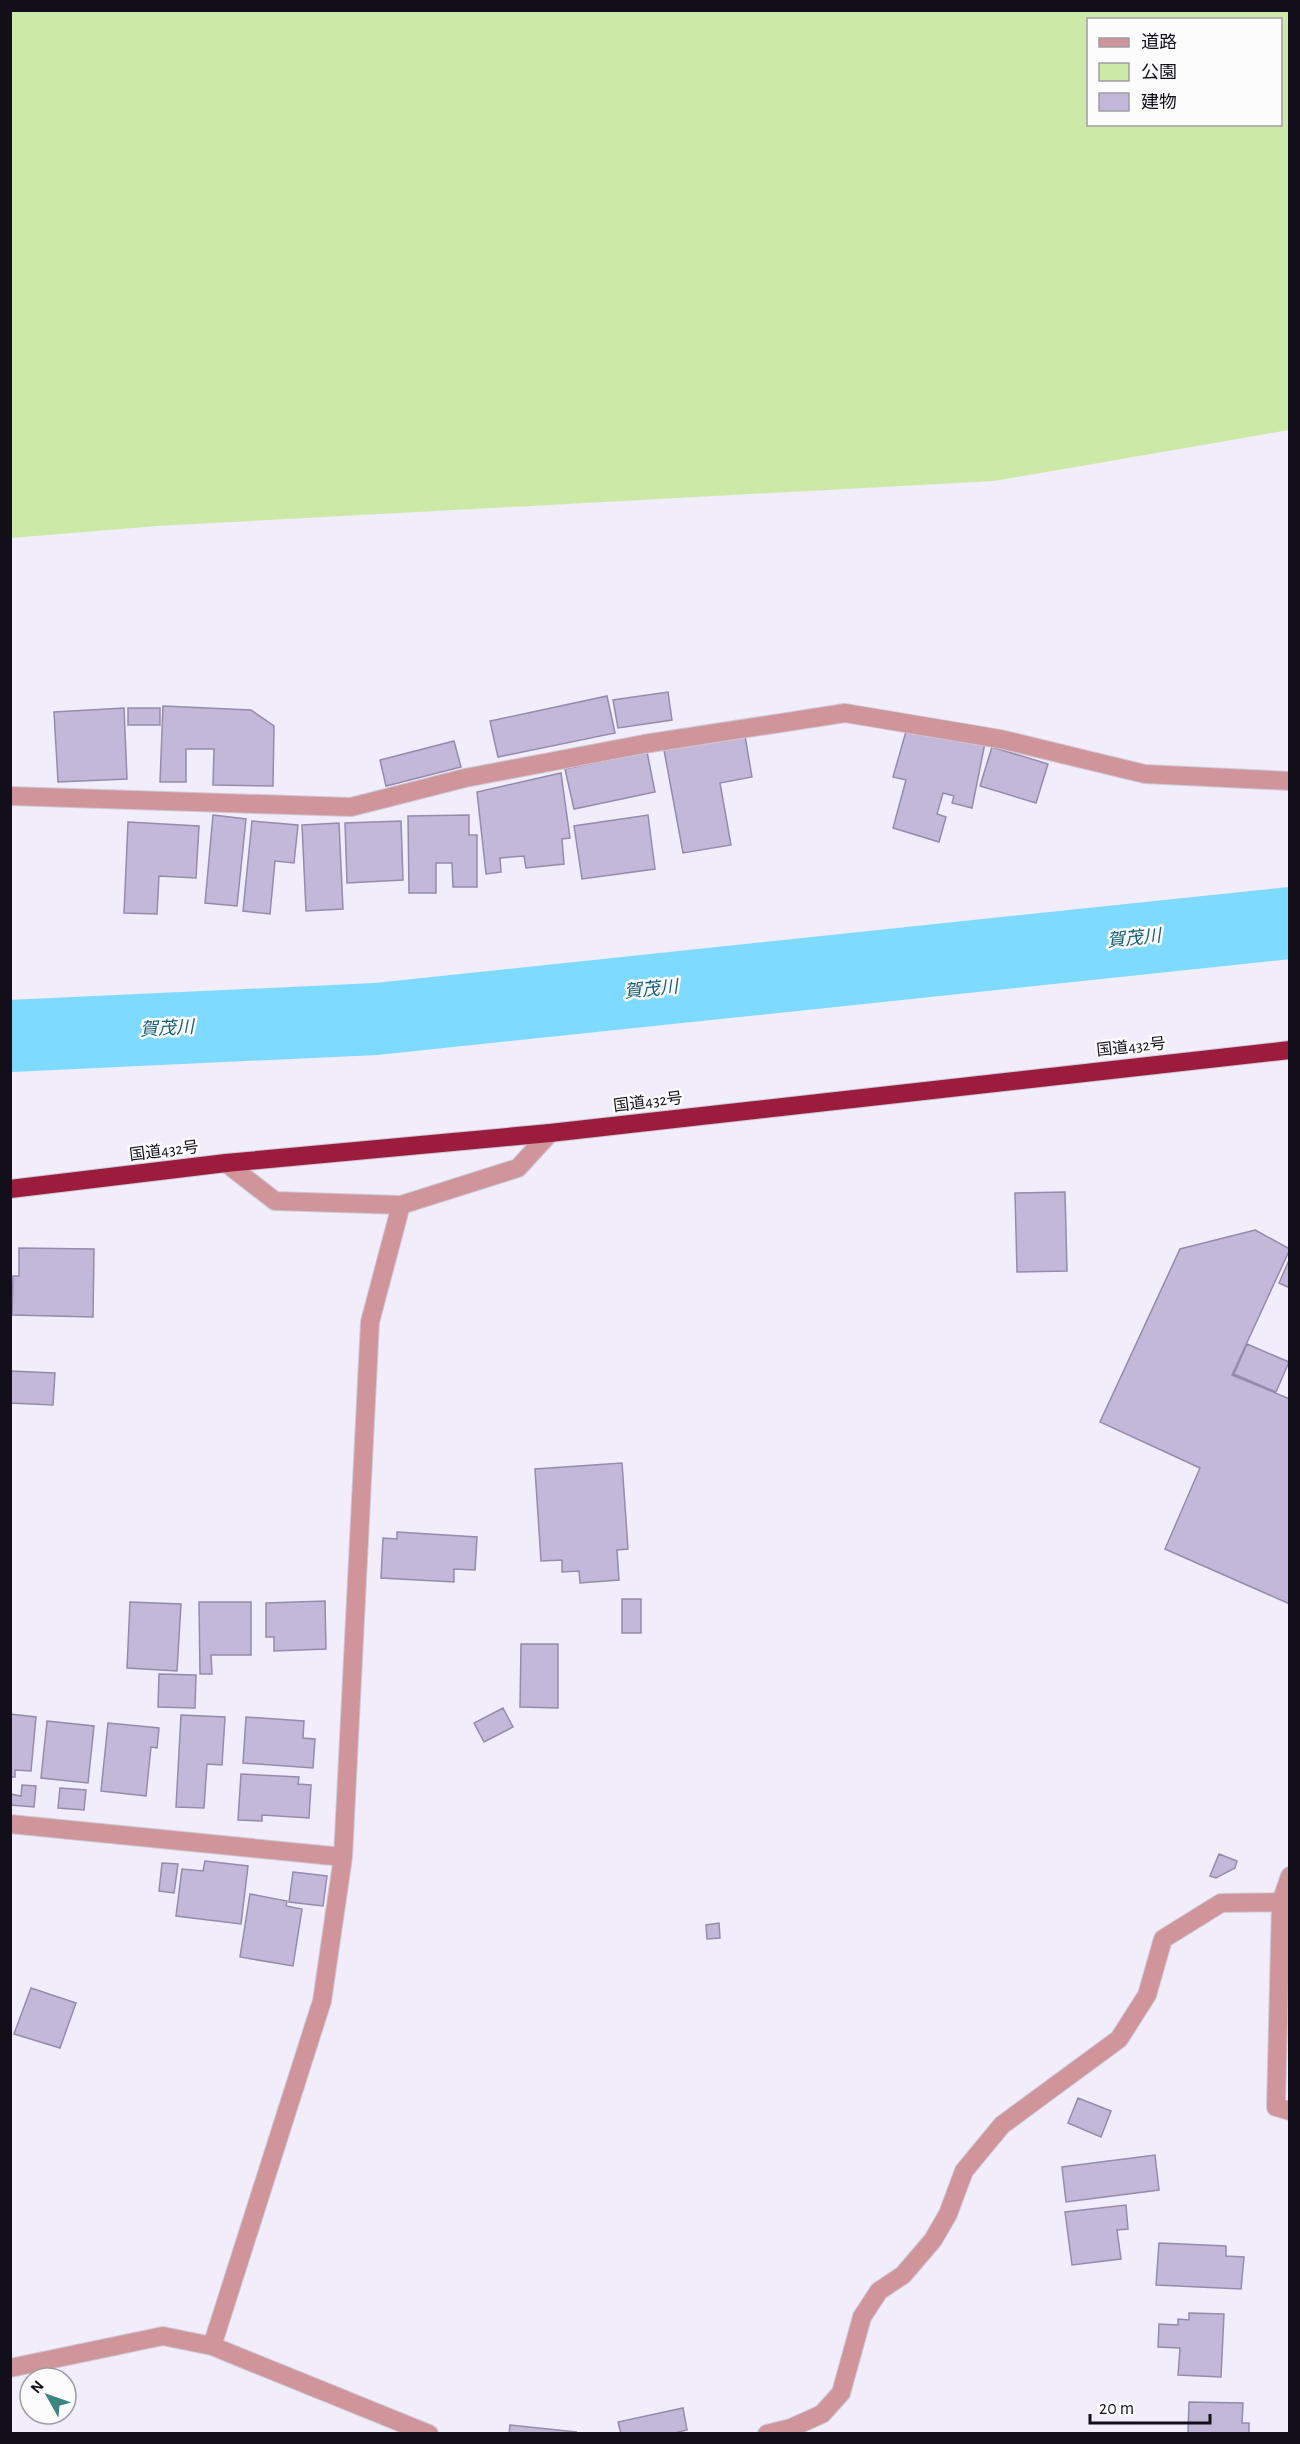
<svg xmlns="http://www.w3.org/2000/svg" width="1300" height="2444" viewBox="0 0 1300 2444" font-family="'Alegreya Sans','Noto Sans JP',sans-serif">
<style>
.green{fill:#cde9a7;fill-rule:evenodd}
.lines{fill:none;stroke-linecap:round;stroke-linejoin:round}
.river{stroke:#7edbff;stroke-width:72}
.building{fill:#c3b8da;stroke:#968bab;stroke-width:1.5}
.minor-casing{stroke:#cdc9d7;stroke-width:20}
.highway-casing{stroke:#cdc9d7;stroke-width:20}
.minor{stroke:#d0959b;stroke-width:18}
.highway{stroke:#9b1c3d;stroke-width:18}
.labels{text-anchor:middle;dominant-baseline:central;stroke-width:5;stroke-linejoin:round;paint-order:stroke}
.street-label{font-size:16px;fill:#120e1a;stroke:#fcfcfc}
.water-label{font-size:18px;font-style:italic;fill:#125d76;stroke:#fcfcfc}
</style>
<rect width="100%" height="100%" fill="#f1edfb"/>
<path class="green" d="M11 10 1289 11V430L994 481 157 526 11 538ZM1088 20H1280V124H1088Z"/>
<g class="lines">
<path class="river" d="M10 1036 376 1019 1290 923"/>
</g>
<path class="building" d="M668 692 672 720 618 728 613 700Z
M607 696 615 733 498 757 490 721Z
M163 706 251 710 274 726 273 786 213 785 214 749H186V782H160Z
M124 708 127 779 58 782 54 712Z
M128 708H160V725H128Z
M909 721 985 743 972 808 952 803 954 796 943 793 937 814 946 817 939 842 893 828 906 780 893 777Z
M745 736 752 777 720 783 731 845 683 853 664 750Z
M454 741 461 767 386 786 380 760Z
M992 747 1048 764 1036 803 980 786Z
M647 752 655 792 574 809 565 769Z
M561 773 570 838 562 839 564 864 526 868 524 856 500 858 501 872 486 874 477 792Z
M213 815 246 819 237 906 205 903Z
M469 815V835H477V887H453L452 863H436V893H409L408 816Z
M648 815 655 869 582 879 574 826Z
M252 821 298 825 294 863 275 861 270 914 243 911Z
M401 821 403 880 347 883 345 823Z
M128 822 199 826 196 878 159 876 157 914 124 913Z
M339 823 343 909 306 911 302 825Z
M1065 1192 1067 1271 1017 1272 1015 1193Z
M1255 1230 1290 1249 1232 1375 1290 1399V1604L1165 1549 1200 1468 1100 1422 1180 1249Z
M19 1248 94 1249 93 1317 12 1315 13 1276H19Z
M1290 1258V1288L1279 1283Z
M1247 1344 1289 1362 1276 1392 1234 1374Z
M10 1371 55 1373 53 1405 10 1403Z
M622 1463 628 1549 617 1550 619 1580 580 1583 579 1571 562 1572V1560L541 1561 535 1469Z
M397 1532 477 1537 475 1570 454 1569V1582L381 1578 383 1538 397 1539Z
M622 1599H641V1633H622Z
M325 1601 326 1649 274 1651V1637H266V1603Z
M130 1602 181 1604 177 1671 127 1668Z
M199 1602H251V1655H211L212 1674H200Z
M521 1644H558V1708L520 1707Z
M159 1674 196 1675 195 1708 158 1707Z
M503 1708 513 1727 484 1742 474 1723Z
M10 1714 36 1717 31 1771 15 1770V1777H10Z
M181 1715 225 1717 222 1765 207 1764 204 1808 176 1807Z
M246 1717 304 1721 303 1738 315 1739 313 1768 243 1763Z
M47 1721 94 1726 88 1783 41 1778Z
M108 1723 159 1728 157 1748 151 1747 146 1796 101 1791Z
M241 1774 299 1777 298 1784 311 1785 309 1818 262 1815V1821L238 1820Z
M22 1785 36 1786 34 1807 10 1805V1794L21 1796Z
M60 1788 86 1790 84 1810 58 1808Z
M1219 1854 1237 1861 1235 1868 1216 1878 1210 1876Z
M205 1861 248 1866 241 1924 176 1916 182 1869 203 1871Z
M162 1863 178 1864 174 1893 159 1891Z
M293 1872 327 1876 323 1906 289 1902Z
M250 1894 287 1901 286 1906 302 1909 293 1966 240 1957Z
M719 1923 720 1938 707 1939 706 1925Z
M31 1988 76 2003 60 2048 14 2034Z
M1078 2098 1111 2111 1101 2137 1068 2123Z
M1155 2155 1159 2190 1066 2202 1062 2167Z
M1126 2205 1128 2229 1117 2230 1121 2259 1072 2265 1065 2212Z
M1159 2243 1226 2246V2256L1244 2257 1241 2289 1156 2285Z
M1189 2313 1224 2314 1221 2377 1178 2375 1180 2348 1158 2347 1159 2324 1178 2325V2319L1189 2320Z
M1189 2402 1243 2403 1242 2423H1249V2434H1188Z
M683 2408 687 2430 670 2434H621L618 2422Z
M510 2425 577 2432 509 2434Z"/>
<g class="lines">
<g class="minor-casing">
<path id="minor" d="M10 796 351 807 465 778 644 744 845 713 1000 739 1145 774 1290 781
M226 1163 275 1201 401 1205 518 1168 550 1133
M10 1824 343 1857
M1281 1902 1276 2107 1290 2111
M212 2346 429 2434
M10 2368 163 2336 212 2346 322 2001 343 1857 370 1322 401 1205
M767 2434 791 2428 822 2414 841 2393 862 2317 879 2291 903 2275 933 2240 948 2214 964 2171 1002 2125 1119 2039 1147 1995 1163 1939 1221 1903 1281 1902 1290 1876"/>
</g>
<g class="highway-casing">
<path id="highway" d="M10 1189 226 1163 550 1133 1290 1050"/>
</g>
<use href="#minor" class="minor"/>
<use href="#highway" class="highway"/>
</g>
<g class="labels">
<g class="street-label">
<text transform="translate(1131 1047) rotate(-6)">国道432号</text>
<text transform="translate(648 1102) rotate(-7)">国道432号</text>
<text transform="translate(164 1151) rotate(-7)">国道432号</text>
</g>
<g class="water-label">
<text transform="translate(1134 939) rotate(-6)">賀茂川</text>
<text transform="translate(651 990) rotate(-6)">賀茂川</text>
<text transform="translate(167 1029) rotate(-3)">賀茂川</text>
</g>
</g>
<rect width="1300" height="2444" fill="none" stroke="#120e1a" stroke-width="24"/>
<rect x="1087" y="18" width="195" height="108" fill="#fcfcfc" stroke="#9e9da2" stroke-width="1.5"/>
<rect x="1099" y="38" width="30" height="9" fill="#d0959b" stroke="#9e9da2" stroke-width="1.5"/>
<text x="1141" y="48" font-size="18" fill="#120e1a">道路</text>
<rect x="1099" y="63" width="30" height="18" fill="#cde9a7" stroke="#9e9da2" stroke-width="1.5"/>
<text x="1141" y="78" font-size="18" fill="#120e1a">公園</text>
<rect x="1099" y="93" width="30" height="18" fill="#c3b8da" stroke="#9e9da2" stroke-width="1.5"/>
<text x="1141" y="108" font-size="18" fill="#120e1a">建物</text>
<g transform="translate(48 2396) rotate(310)"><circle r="28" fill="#fcfcfc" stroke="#9e9da2" stroke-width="1.5"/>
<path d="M0-4.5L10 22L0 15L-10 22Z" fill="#3c8583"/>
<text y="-9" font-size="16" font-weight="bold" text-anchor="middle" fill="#120e1a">N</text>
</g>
<path d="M1090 2414v9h120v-9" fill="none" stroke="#120e1a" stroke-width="3"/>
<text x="1099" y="2414" font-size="18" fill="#120e1a" stroke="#fcfcfc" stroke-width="4.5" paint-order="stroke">20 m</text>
</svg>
